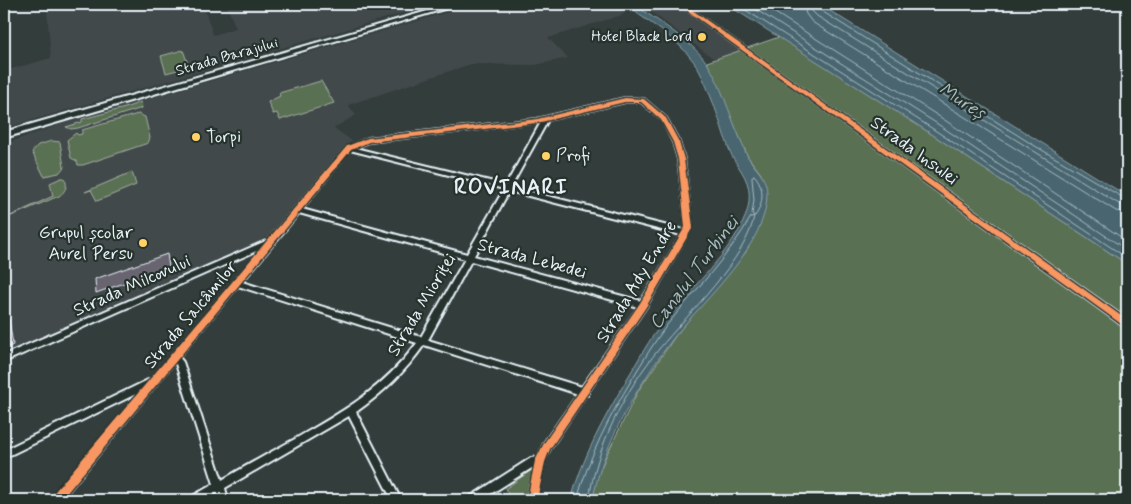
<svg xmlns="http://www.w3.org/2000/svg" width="1131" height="504" viewBox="0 0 1131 504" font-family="Mynerve,sans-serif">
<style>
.built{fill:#43494b}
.green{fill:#5a6f52;stroke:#a1b0a5}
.water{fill:#49666f;stroke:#899ea6}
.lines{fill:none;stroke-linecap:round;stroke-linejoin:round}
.shore{stroke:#a8b9c1;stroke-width:1}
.building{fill:#686571;stroke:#e8f1f8}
.minor-casing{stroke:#e8f1f8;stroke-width:4}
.tertiary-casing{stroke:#e8f1f8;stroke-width:3}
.secondary-casing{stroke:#e8f1f8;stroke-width:4}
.minor{fill:#26332d;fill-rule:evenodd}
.tertiary{fill:#26332d;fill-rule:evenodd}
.secondary{fill:#26332d;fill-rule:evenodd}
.cycleway-casing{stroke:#26332d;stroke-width:3}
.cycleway{fill:#f99763;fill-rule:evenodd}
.poi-dot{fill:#ffd166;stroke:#26332d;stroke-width:2}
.labels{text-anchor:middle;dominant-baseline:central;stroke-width:4.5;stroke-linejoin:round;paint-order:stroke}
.far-poi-label{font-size:15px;fill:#e8f1f8;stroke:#26332d;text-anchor:end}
.far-street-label{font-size:15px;fill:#e8f1f8;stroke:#26332d}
.poi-label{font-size:18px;fill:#e8f1f8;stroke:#26332d;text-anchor:start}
.street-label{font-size:18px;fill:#e8f1f8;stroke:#26332d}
.water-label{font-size:19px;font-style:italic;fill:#a8b9c1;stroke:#26332d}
.district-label{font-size:22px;font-weight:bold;letter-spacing:1px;fill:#e8f1f8;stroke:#26332d}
</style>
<rect width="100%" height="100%" fill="#333d3b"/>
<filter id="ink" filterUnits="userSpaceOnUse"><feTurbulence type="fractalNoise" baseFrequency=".02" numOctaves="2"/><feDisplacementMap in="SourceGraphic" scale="10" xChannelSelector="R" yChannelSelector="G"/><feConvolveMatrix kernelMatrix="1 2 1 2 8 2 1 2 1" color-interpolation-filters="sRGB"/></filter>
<g filter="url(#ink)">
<path class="built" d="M78 4H203L213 35 236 28 226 4H435L4 128V71L51 58 47 11Z
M476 4H613L625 14 548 38 568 58 535 65 471 64 348 105 356 115 334 128 352 141 269 235 248 248 4 354V144L65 123Z
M641 4H677L744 52 718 62Z"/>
<path class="green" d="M779 37 930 133 1127 264V500H593L596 480 606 456 638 391 676 335 746 252 761 174 748 157 707 62Z
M183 50 189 67 166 73 161 56Z
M321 81 334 103 280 120 277 113 273 114 268 102 280 96 279 93Z
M141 102 142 108 78 128 71 129 66 127 82 122V119L125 108Z
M138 114 145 117 150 138 148 143 83 165H78L77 161 71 158 67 140 76 133 78 135 82 134V130Z
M52 141 60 142 64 167 59 173 44 176 32 152 38 145Z
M132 172 136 185 97 201 91 190 85 192Z
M61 178H64C69 185 65 192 59 196L4 219 53 196 50 183Z
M534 468 530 500H512L505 489Z"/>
<path class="water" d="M624 4H634C656 20 692 41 707 63 721 84 729 113 739 136 742 143 744 150 748 157 755 169 767 177 767 193 768 244 705 299 675 336 641 380 601 446 593 500H571C583 455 605 417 628 377 639 359 649 339 663 323 687 291 746 240 749 201 751 181 741 172 732 156 729 150 727 142 724 135 718 115 705 78 694 62 676 37 648 22 624 4Z
M726 4H819L1127 196V264L930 133Z"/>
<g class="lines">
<path class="shore" d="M736 4 933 129 1127 258
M747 4 936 123 1127 250
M761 4 940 117 1127 241
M803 4 806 14 812 22 1116 211 1127 213
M811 4 812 11 817 16 1119 204 1127 206
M817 4 820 10 1030 143 1127 200
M754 175C765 186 764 204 755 216L752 214 754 200 752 178Z
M577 500C589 456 609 418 632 379 643 361 654 342 667 325 696 289 728 257 751 217L754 216C748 257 686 316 659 349 625 390 596 447 589 500"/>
</g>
<path class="building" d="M167 254 169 267 96 293 95 279Z
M9 319 13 345 4 349V321Z"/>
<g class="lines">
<g class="minor-casing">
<path id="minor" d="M625 98 644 99 666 118 679 142 684 159 692 227 646 307 589 391 588 395H586L550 449 544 462 536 500H527L535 466 481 500H468L470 497 531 458 538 457 544 443 578 394 424 345C405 372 383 393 356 412L401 500H392L349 416 225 488 228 500H220L217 493 203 500H190L191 497 214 484 176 364 174 363 61 500H50L52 497 140 392 4 458V450L152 378 261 249 4 362V355L268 240 347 147 368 138 537 119ZM625 102H641L662 120 673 142 678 159 686 227 684 230 511 187 548 120ZM541 122 506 185 355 148 369 142ZM350 150 504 189 467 254 302 209ZM509 191 681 235 641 301 474 256ZM299 213 465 259 421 337 242 282ZM471 261 638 307 582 387 428 340ZM238 286 417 343C383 389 344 411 295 439 271 452 246 466 222 480L183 362 179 357Z"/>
</g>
<g class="tertiary-casing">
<path id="tertiary" d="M678 4H684L1127 319V328L1124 327Z"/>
</g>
<g class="secondary-casing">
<path id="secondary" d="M452 4H461L4 138V132Z"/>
</g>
<use href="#minor" class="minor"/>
<use href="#tertiary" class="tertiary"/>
<use href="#secondary" class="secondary"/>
<g class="cycleway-casing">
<path id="cycleway" d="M678 4H684L1127 320V327L1124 326Z
M625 98 644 99 666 118 679 142 684 159 693 227 646 307 550 449 545 462 537 500H527L535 461 544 443 640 303 685 227 678 159 673 142 661 120 641 102H625L537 123 369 142 351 150 61 500H50L51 496 347 146 368 138 537 119Z"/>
</g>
<use href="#cycleway" class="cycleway"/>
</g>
</g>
<g class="poi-dot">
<circle cx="702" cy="37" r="5"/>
<circle cx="196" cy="137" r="5"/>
<circle cx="546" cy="156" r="5"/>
<circle cx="143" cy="243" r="5"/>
</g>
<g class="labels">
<g class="far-poi-label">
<text x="692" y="37">Hotel Black Lord</text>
</g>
<g class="far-street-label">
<text transform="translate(227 57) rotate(-16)">Strada Barajului</text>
</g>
<g class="poi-label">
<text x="206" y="137">Torpi</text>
<text x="556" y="156">Profi</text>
<text x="133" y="233" text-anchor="end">Grupul școlar<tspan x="133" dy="21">Aurel Persu</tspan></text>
</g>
<g class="street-label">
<text transform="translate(914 151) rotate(36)">Strada Insulei</text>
<text transform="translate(532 259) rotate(15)">Strada Lebedei</text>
<text transform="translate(637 282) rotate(-59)">Strada Ady Endre</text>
<text transform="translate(132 286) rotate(-24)">Strada Milcovului</text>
<text transform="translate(422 305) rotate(-59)">Strada Mioriței</text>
<text transform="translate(191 315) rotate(-50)">Strada Salcâmilor</text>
</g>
<g class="water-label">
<text transform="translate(962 101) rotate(33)">Mureș</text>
<text transform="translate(694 273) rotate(-53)">Canalul Turbinei</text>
</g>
<g class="district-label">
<text x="511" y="188">ROVINARI</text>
</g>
</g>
<rect width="1131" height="504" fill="none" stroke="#26332d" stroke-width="20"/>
<rect x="10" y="10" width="1111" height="484" fill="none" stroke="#e8f1f8" stroke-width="2" filter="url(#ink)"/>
</svg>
